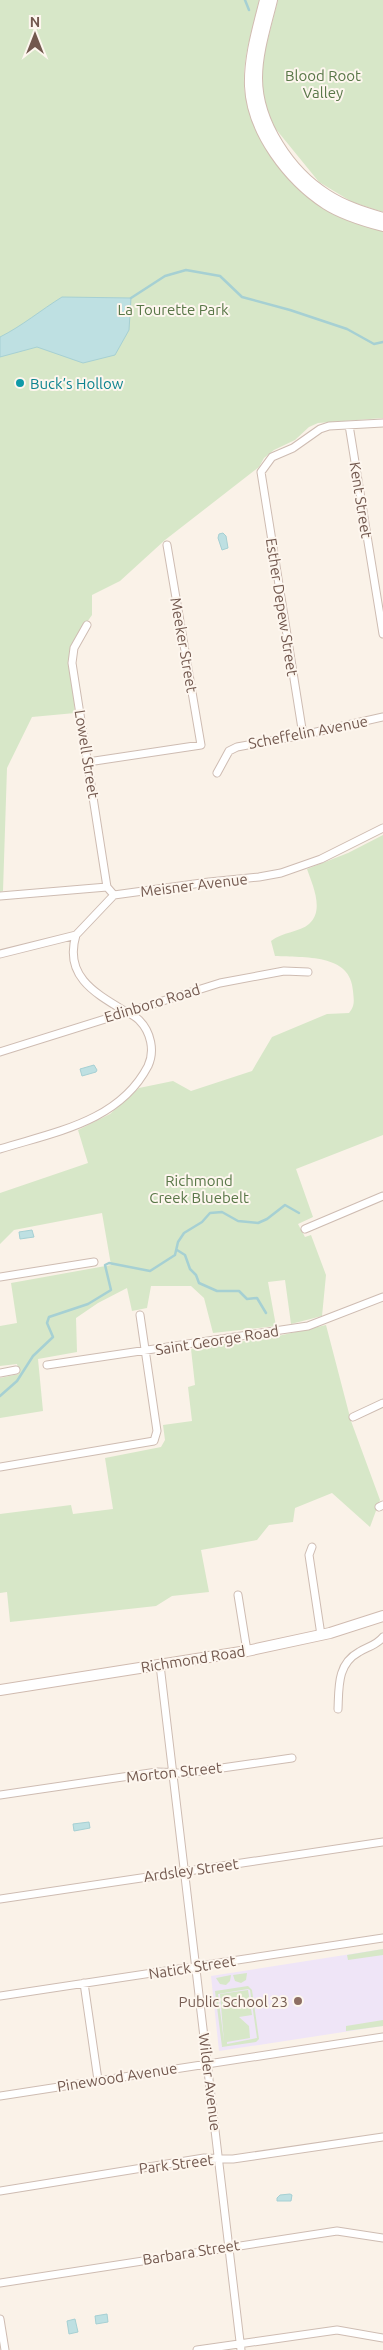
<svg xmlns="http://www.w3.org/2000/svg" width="383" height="2350" viewBox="0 0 383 2350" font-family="Ubuntu,sans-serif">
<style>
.education{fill:#efe5f7}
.green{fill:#d7e7c8;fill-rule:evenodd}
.water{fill:#bee0e2;stroke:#a6d0d3}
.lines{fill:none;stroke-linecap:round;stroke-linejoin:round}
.stream{stroke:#a6d0d3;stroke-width:2.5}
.street-casing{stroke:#cebcb2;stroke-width:9}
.secondary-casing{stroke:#d0bbb0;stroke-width:12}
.street{stroke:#fff;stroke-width:7}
.secondary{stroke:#fff;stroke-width:10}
.culture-dot{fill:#0f9aa8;stroke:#fdf6ee;stroke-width:2}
.education-dot{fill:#8d6e63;stroke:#fdf6ee;stroke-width:2}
.labels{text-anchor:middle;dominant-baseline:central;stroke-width:4;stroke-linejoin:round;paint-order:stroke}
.park-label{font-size:15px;fill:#597748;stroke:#fdf6ee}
.culture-label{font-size:15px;fill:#0d838f;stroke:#fdf6ee;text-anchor:start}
.street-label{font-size:15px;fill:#72584e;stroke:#fdf6ee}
.education-label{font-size:15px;fill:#785e54;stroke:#fdf6ee;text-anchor:end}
</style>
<rect width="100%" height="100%" fill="#faf2e8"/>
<path class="education" d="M383 1949V2026L219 2051 211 1976Z"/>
<path class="green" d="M0 0H259C253 29 240 64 245 94 250 131 280 176 310 197 326 209 363 221 383 230V418L318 423 309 427 295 440 274 450 264 458 259 467 165 540 120 581 92 595V615L73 642 70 652 75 713 32 717 7 768 3 891 0 892Z
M278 0H383V212L352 202 319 182 275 128 263 101 261 76 265 50Z
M383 835V1135L296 1169 313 1217 298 1224 305 1237 311 1235 326 1275 322 1316 291 1324 285 1280 268 1282 276 1326 213 1333 204 1298 191 1286H151L147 1308 132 1311 127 1288 98 1303 76 1318 77 1352 38 1359 43 1411 0 1418V1378L19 1374 17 1364 0 1366V1326L17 1323 11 1283 111 1265 102 1213 14 1230 0 1244V1193L88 1163 78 1130 110 1114 139 1088 173 1081 191 1091 252 1071 272 1037 327 1014 349 1013C355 1006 354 1001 353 991 351 953 304 958 275 956L271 941C282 932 300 932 309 924 325 910 312 884 307 869L348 853Z
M326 1325 351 1421 380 1500 370 1527 332 1493 295 1508 293 1522 269 1525 257 1540 201 1550 209 1592 172 1596 156 1606 10 1622 7 1592 0 1593V1514L71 1505 73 1514 113 1509 105 1458 161 1447 165 1440 163 1425 192 1421 188 1387 195 1385 191 1349 278 1336Z
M383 1949V1955L348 1960 347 1955Z
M247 1973 246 1980 241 1983 235 1981 233 1975Z
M231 1975 230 1981 226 1985 220 1984 216 1978Z
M248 1986 252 1990 259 2039 256 2042 222 2047 215 1991ZM248 1989 250 1990 257 2038 227 2044V2042L250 2038 249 2026 239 2017 252 2015 248 1990 220 1994 224 2042 218 1994Z
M383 2020V2026L346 2031V2026Z"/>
<path class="water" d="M62 297 131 298 129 330 115 355 83 363 37 347 0 357V337C22 326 41 310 62 297Z
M223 533 226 536 228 548 222 550 218 538 219 534Z
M94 1065 97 1070 96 1072 82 1076 80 1069Z
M32 1230 34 1237 20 1239 19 1232Z
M89 1822 90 1828 74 1831 73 1824Z
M290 2194 292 2195 291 2201H277V2198L280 2195Z
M107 2314 108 2322 96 2324 95 2316Z
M75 2319 78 2332 69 2334 67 2321Z"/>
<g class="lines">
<path class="stream" d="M245 0 249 10
M131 298 165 276 186 270 220 276 242 297 290 310 347 329 374 344 383 342
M177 1250 185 1255 190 1269 196 1275 199 1283 217 1291H239L247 1299 257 1298 266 1313
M0 1396 17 1381 33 1356 53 1337 47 1323 49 1317 88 1304 111 1290 105 1265 109 1263 150 1271 175 1255 178 1242 184 1233 202 1222 210 1213 222 1212 238 1221 258 1223 267 1219 285 1205 299 1213"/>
<g class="street-casing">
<path id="street" d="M349 425 383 634
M87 625 74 648 72 663 107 887
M303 735 261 472 272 457 293 448 320 429 329 426 383 423
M88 762 201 745 167 545
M217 773 229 751 237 747 303 735 383 717
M0 896 107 887 114 895 209 882 259 877 281 873 321 859 383 828
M0 954 76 935
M0 1052 220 983 284 971 308 972
M0 1149C54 1132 119 1122 148 1066 155 1051 151 1032 139 1020 135 1016 129 1013 123 1010 93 992 64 975 76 935L114 895
M305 1229 383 1196
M0 1277 94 1262
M47 1365 308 1326 383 1297
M0 1373 16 1370
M353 1417 383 1403
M0 1467 154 1441 157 1431 140 1315
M379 1507 383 1505
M312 1547 309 1555 321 1635
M238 1595 247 1651
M160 1665 241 2350
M338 1709C339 1687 337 1664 359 1652 367 1647 377 1645 383 1637
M0 1795 157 1772 187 1773 292 1758
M0 1899 383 1842
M84 1983 98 2080
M0 1996 383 1938
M0 2096 383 2037
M0 2191 204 2158 233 2159 383 2137
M0 2283 337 2231 383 2238
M0 2319 5 2350
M197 2350 337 2330 383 2338"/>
</g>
<g class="secondary-casing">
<path id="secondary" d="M265 0C258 28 249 57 250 86 252 132 289 180 326 204 343 215 364 221 383 226
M272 0C266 25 257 52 257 78 257 123 290 172 327 195 344 206 363 212 383 218
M0 1690 247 1651 330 1633 383 1616"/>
</g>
<use href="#street" class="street"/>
<use href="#secondary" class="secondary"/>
</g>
<circle class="culture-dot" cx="20" cy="383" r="5"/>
<circle class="education-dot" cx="298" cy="2001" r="5"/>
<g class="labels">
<g class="park-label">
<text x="323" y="75">Blood Root<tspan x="323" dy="17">Valley</tspan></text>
<text x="173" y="309">La Tourette Park</text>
<text x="199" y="1180">Richmond<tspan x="199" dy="17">Creek Bluebelt</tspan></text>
</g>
<g class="culture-label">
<text x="30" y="383">Buck’s Hollow</text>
</g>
<g class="street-label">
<text transform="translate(361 500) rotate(81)">Kent Street</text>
<text transform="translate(282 607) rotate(81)">Esther Depew Street</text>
<text transform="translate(184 645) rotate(80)">Meeker Street</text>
<text transform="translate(308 732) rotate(-11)">Scheffelin Avenue</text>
<text transform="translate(87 754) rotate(81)">Lowell Street</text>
<text transform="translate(194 885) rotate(-7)">Meisner Avenue</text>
<text transform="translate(152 1003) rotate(-17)">Edinboro Road</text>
<text transform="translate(217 1340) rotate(-9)">Saint George Road</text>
<text transform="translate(193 1659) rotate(-9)">Richmond Road</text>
<text transform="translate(174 1772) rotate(-6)">Morton Street</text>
<text transform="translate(191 1870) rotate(-8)">Ardsley Street</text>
<text transform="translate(192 1967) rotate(-9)">Natick Street</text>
<text transform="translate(117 2077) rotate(-9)">Pinewood Avenue</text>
<text transform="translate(210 2082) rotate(83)">Wilder Avenue</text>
<text transform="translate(176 2164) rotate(-7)">Park Street</text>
<text transform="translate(191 2252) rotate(-9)">Barbara Street</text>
</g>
<g class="education-label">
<text x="288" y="2001">Public School 23</text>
</g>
</g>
<g transform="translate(35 35)" stroke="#fdf6ee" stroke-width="4" paint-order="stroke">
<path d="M0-4L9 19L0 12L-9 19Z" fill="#72584e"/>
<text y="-8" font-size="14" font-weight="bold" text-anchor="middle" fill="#72584e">N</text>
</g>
</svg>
